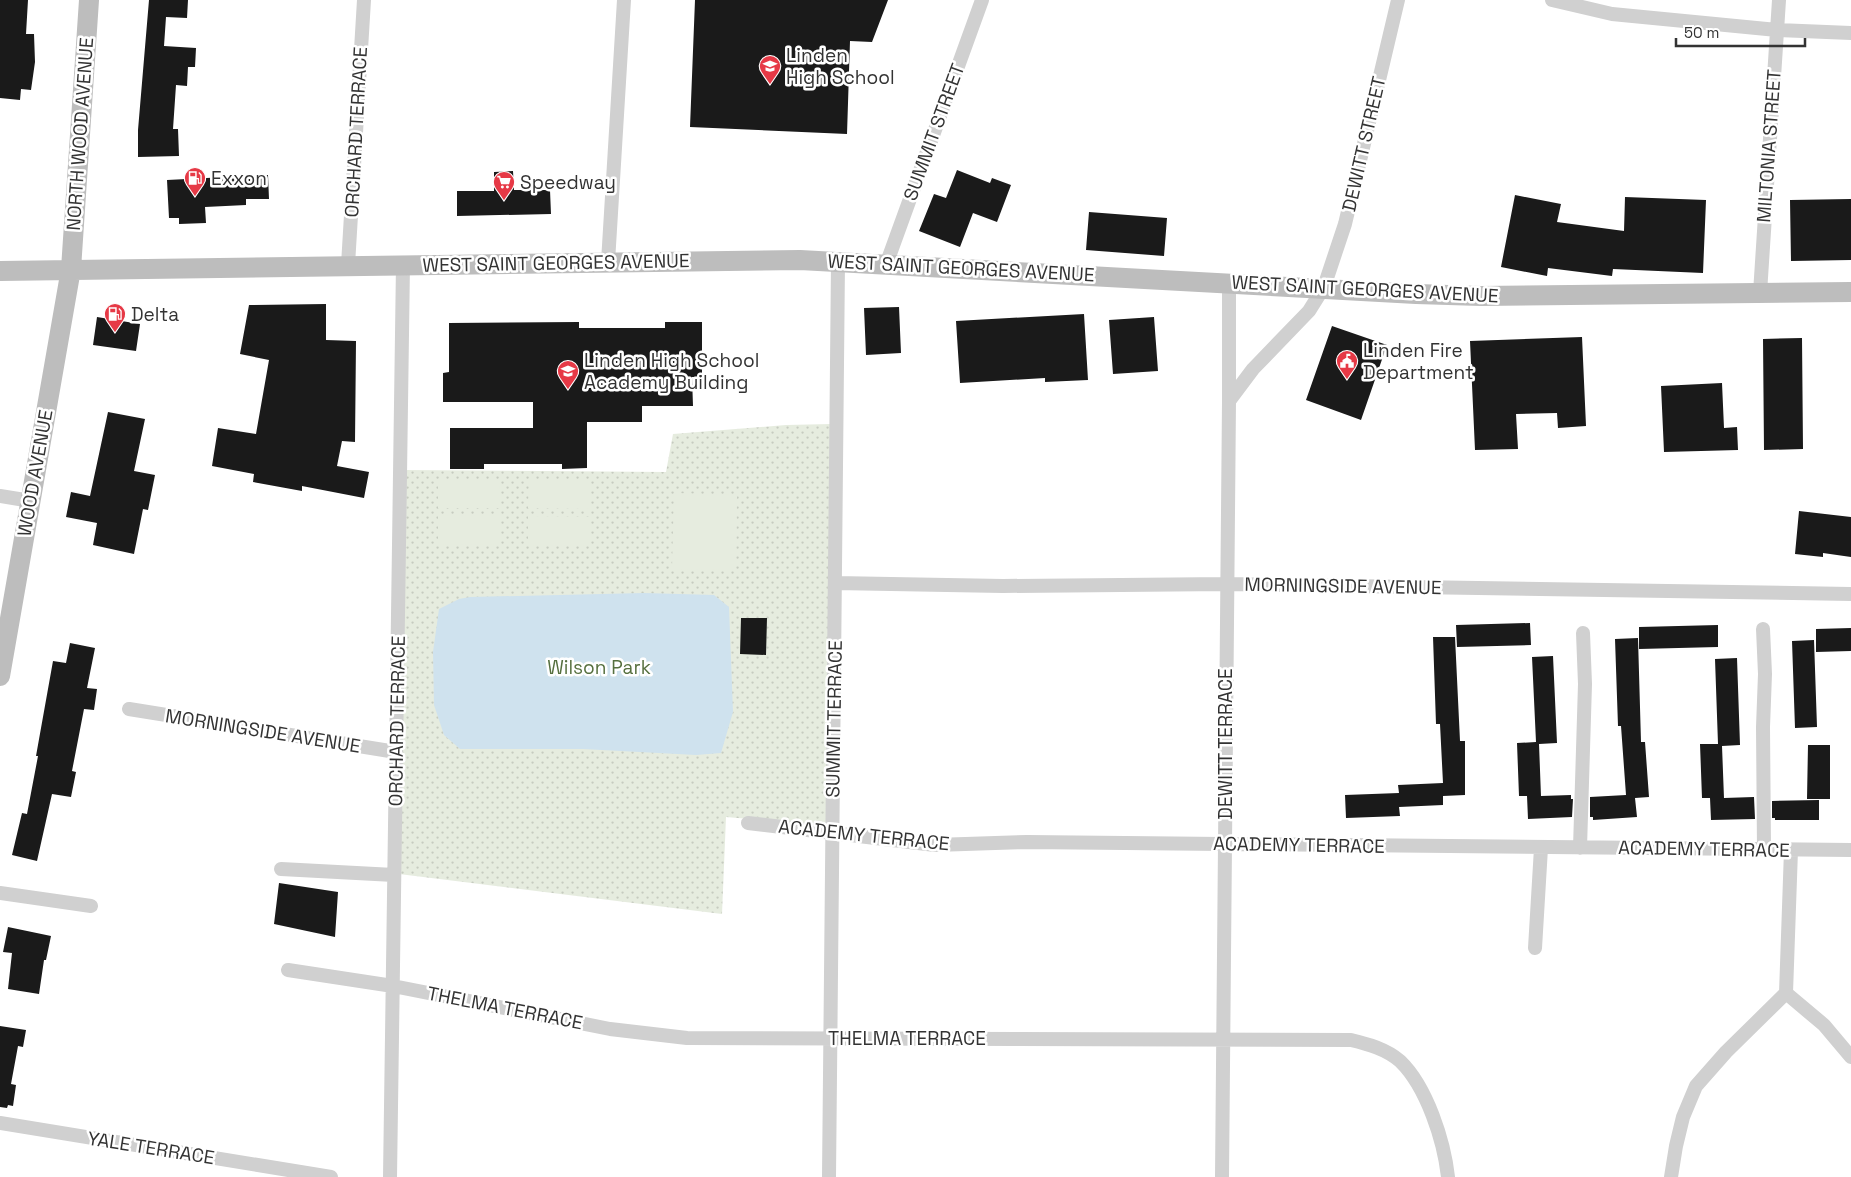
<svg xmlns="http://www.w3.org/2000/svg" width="1851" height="1177" viewBox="0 0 1851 1177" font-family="'Space Grotesk',sans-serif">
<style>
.grass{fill:url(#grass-dots)}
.pitch{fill:#e6ecdf}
.water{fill:#cfe2ee}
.building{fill:#1a1a1a}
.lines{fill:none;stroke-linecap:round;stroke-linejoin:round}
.street{stroke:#d0d0d0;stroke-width:14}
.secondary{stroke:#bdbdbd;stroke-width:20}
.labels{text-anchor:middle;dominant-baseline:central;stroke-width:5;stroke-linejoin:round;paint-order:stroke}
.poi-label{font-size:19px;fill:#333;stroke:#fff;text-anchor:start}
.street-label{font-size:19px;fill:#333;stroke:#fff}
.park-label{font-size:19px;fill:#56703f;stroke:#fff}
</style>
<defs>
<pattern id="grass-dots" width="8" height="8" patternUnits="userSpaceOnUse" patternTransform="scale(1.25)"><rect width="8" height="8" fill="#e6ecdf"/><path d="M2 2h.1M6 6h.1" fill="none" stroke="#c6cbc0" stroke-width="1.8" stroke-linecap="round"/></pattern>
</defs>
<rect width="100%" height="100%" fill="#fff"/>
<path class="grass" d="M831 424 829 826 726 817 722 914 399 874 404 470 666 472 673 434 786 425Z"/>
<path class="pitch" d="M438 479 500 480 499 508H438Z
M529 480H590V509L528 508Z
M674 493 737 495 736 570 672 569Z
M438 515 499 516V545L438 544Z
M528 516 589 517V546L528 545Z"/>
<path class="water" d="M644 593 714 595 729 607 733 712 721 753 696 755 583 749H460L444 735 434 705 433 652 439 609 459 599 470 597Z"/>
<path class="building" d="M0 0H28L26 34H34L35 62 31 90 21 89 20 100 0 98Z
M149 0H188L187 18 166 17 164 46 196 48 195 67H188L187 86 176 85 173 129H178L179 156 138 157V130Z
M695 0H888L872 42 850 41 847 134 690 127Z
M957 170 990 183 992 178 1011 185 997 222 973 213 960 247 919 231 934 194 946 198Z
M513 171 514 190H550L551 214 457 216V191H494V172Z
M268 175 269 199H246V205L205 207 206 223 179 224V218H169L167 180Z
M1515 195 1561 204 1557 222 1624 231 1625 197 1706 200 1703 273 1613 269 1612 276 1548 268 1547 276 1501 267Z
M1851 199V260L1791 261 1790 200Z
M1089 212 1167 218 1164 256 1086 250Z
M326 304V340L356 341 355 442 342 441 337 466 369 472 364 498 302 486V491L253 482 254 474 212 466 218 428 256 434 269 360 240 354 249 305Z
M899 307 901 353 866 355 864 308Z
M1084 314 1088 380 1045 382V378L960 383 956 321Z
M97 317 140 324 136 351 93 345Z
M1154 317 1158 371 1113 374 1109 320Z
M579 322V328H665V322H702V377H692L693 406H642V422H587V468L562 469V464H484V469H450V428H533V402H443V373L449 372V323Z
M1332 326 1387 345 1361 420 1306 400Z
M1582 337 1586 426 1558 428 1557 413 1516 414 1518 449 1475 450 1470 341Z
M1802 338 1803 449 1764 450 1763 339Z
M1722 383 1724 428 1737 427 1738 450 1664 452 1661 386Z
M108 412 145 419 134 471 155 475 148 510 143 509 134 554 93 545 97 523 66 517 71 492 90 496Z
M1799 511 1851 517V557L1823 553V557L1795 554Z
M741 618H767L766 655 740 654Z
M1530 623 1531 645 1457 647 1456 625Z
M1718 625V647L1639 649V627Z
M1851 628V651L1816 652V629Z
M1433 637H1455L1460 741H1465V795L1443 796V805L1399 807 1400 816 1346 818 1345 795 1399 793 1398 785 1443 783 1440 724H1436Z
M1638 638 1641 742H1645L1649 797 1635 798 1637 817 1593 820V817H1590V797L1626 795 1621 726H1618L1615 639Z
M1814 640 1817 727 1795 728 1792 641Z
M70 643 95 648 87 688 97 689 94 710 84 709 72 771 76 772 71 797 52 794 37 861 12 855 22 813 27 814 38 756H36L53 661 66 663Z
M1553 656 1557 743 1539 744 1541 796 1571 795V799H1573L1572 817 1528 819 1527 796H1519L1517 743 1536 742 1532 657Z
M1737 658 1740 745 1722 746 1724 798 1754 797 1755 819 1711 820 1710 798H1702L1700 744H1718L1715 659Z
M1808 745H1830V799H1807Z
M1819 800V820H1775V818H1772V801Z
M279 883 338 892 335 937 274 924Z
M8 927 51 936 46 960H44L39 994 8 989 12 953 3 952Z
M0 1026 26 1030 23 1047 18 1046 11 1084 16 1085 13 1106 8 1105 7 1108 0 1107Z"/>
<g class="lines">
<path class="street" d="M1552 0 1612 14 1777 30 1851 33
M608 262 624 0
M348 265 364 0
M886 265 982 0
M1760 293 1779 0
M1229 401V282
M0 496 31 501
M835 583 1003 586 1226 584 1851 594
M1763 629 1765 674 1763 727 1764 849
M129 709 396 752
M748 823 935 845 1027 842 1851 850
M1580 848 1585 684 1583 633
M281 869 394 875
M0 893 91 906
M1535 948 1541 848
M288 970 393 986 610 1029 687 1038 1351 1040C1368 1044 1386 1049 1400 1061 1427 1087 1444 1141 1448 1177
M1786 993 1824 1025 1851 1057
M0 1123 331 1177
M390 1177 403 264
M829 1177 838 262
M1222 1177 1229 401 1253 369 1309 311 1324 287 1345 224 1398 0
M1671 1177 1676 1146 1683 1117 1696 1086 1726 1052 1786 993 1791 850"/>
<path class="secondary" d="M0 271 800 260 1416 294 1481 296 1851 292
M0 676 71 269 89 0"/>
</g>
<defs>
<g id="school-pin" transform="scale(1.125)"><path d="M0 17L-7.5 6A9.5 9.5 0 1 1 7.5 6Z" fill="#e63946" stroke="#fff"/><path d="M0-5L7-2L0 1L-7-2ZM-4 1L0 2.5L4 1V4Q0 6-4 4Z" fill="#fff"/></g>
<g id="fuel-pin" transform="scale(1.125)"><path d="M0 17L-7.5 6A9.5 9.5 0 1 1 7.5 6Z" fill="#e63946" stroke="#fff"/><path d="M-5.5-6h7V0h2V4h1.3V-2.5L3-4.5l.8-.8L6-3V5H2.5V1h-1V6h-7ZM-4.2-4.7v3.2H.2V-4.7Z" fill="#fff"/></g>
<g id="supermarket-pin" transform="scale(1.125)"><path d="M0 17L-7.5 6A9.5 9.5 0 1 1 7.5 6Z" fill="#e63946" stroke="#fff"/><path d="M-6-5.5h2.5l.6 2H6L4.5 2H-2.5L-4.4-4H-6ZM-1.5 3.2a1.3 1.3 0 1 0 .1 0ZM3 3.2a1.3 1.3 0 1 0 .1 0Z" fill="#fff"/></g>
<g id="civic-pin" transform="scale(1.125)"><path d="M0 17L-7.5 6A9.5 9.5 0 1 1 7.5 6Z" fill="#e63946" stroke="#fff"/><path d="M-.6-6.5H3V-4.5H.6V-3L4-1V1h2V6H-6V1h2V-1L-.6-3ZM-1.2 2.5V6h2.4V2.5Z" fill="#fff"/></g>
</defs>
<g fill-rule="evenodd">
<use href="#school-pin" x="770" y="66"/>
<use href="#fuel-pin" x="195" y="178"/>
<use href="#supermarket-pin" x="504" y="182"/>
<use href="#fuel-pin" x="115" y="314"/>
<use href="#civic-pin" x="1347" y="361"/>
<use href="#school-pin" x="568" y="371"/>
</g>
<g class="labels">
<g class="poi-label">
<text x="786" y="55">Linden<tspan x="786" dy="22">High School</tspan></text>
<text x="211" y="178">Exxon</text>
<text x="520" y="182">Speedway</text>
<text x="131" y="314">Delta</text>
<text x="1363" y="350">Linden Fire<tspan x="1363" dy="22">Department</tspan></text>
<text x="584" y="360">Linden High School<tspan x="584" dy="22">Academy Building</tspan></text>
</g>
<g class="street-label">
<text transform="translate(356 132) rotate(-87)">ORCHARD TERRACE</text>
<text transform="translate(934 132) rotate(-70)">SUMMIT STREET</text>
<text transform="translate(80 134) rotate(-86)">NORTH WOOD AVENUE</text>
<text transform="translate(1364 144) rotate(-77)">DEWITT STREET</text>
<text transform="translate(1769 146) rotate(-86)">MILTONIA STREET</text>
<text transform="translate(556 263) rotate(-1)">WEST SAINT GEORGES AVENUE</text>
<text transform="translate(961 268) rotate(3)">WEST SAINT GEORGES AVENUE</text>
<text transform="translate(1365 289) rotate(3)">WEST SAINT GEORGES AVENUE</text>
<text transform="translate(35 473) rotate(-80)">WOOD AVENUE</text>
<text transform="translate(1343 586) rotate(1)">MORNINGSIDE AVENUE</text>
<text transform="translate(834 719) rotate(-89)">SUMMIT TERRACE</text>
<text transform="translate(397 721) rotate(-89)">ORCHARD TERRACE</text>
<text transform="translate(263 731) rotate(9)">MORNINGSIDE AVENUE</text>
<text transform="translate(1225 744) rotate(-90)">DEWITT TERRACE</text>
<text transform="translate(864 835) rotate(6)">ACADEMY TERRACE</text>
<text transform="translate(1299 845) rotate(1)">ACADEMY TERRACE</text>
<text transform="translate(1704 849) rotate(1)">ACADEMY TERRACE</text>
<text transform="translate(505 1008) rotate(11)">THELMA TERRACE</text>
<text x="907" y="1038">THELMA TERRACE</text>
<text transform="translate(151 1148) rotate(9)">YALE TERRACE</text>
</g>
<g class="park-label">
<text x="599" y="667">Wilson Park</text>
</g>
</g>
<path d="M1676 38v8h129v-8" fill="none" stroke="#333333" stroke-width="2.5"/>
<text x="1684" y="38" font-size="15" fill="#333333" stroke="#ffffff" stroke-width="4" paint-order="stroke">50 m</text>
</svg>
